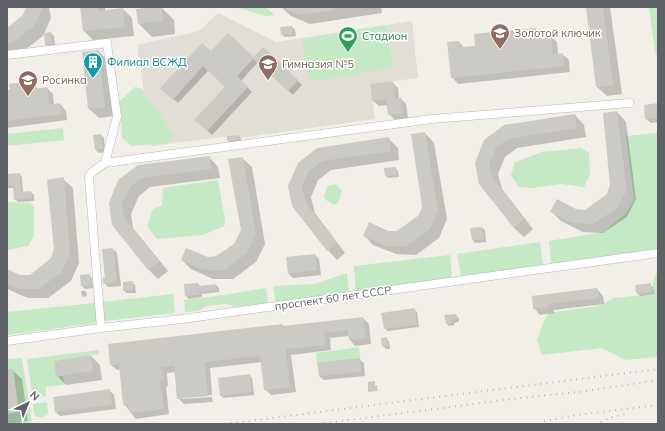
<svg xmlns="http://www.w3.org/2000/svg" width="665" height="431" viewBox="0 0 665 431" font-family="Mulish,sans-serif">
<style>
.education{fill:#e1ded6}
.green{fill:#c5e8c5}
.shadow{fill:#0003}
.building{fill:#cccac5}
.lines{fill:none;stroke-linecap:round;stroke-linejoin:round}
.minor-casing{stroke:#b5b8bc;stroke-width:9}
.minor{stroke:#fff;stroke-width:8}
.rail{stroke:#b6b7b8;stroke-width:2;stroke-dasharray:1 5;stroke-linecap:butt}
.labels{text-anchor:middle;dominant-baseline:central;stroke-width:3;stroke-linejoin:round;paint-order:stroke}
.education-label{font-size:11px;fill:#785e54;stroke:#fff;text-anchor:start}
.leisure-label{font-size:11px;fill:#27864d;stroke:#fff;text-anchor:start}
.culture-label{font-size:11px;fill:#0d838f;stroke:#fff;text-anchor:start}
.street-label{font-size:11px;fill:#5f6368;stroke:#fff}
</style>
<rect width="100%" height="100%" fill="#f1efe8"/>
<path class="education" d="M218 13 276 42 412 21 418 78 370 84 375 119 239 138V135L227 136V138H224L223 137 152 146 137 45 199 31Z"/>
<path class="green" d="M236 7H266L274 15 265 16Z
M649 7H658V56L655 53Z
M386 25 393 68 309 82 302 39Z
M135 87 142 89 175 136 166 143 132 146 122 138 120 101Z
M63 128 64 140 7 146V134Z
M658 133V250L551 265 549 241 604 232 627 212 634 199 626 136Z
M581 148 589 153 590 174 584 187 561 184 532 188 519 187 511 175 515 162 542 152Z
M218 180 225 221 224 226 203 235 157 239 147 226 153 209 162 206 163 188Z
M336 184 342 191 338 203 334 205 326 200 324 197 327 186Z
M7 202 30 203 34 207V236L28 246 7 250Z
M540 242 543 266 461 276 457 254Z
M450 255 452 274 448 280 356 292 354 266Z
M658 270V357L626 360 602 348 542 355 537 340 544 320 549 313 598 306 614 298 653 294V281Z
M347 273 349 293 276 303 273 286 315 284Z
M266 288 268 304 236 307 227 304 206 306 199 311 185 312 184 300 224 295Z
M173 294 175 313 105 321 102 302Z
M95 303 97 323 7 335V312Z
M359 347 360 358 317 362 316 353Z
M99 350V354L54 361 56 376H63L64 385 46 387V396L37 397 34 396 32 392 27 359Z
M22 358 32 422 19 424H7V359Z
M47 402 48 414 42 418 35 416 33 404Z"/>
<path class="shadow" d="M27 7H49L51 18 43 36 22 52 7 54V29L23 16Z
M81 7H105V11L123 9 132 18 134 36 93 40 84 31Z
M161 7 174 20 175 34 152 37 139 24Z
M281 7H381L382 13 310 24 291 16Z
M587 7H610L622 94 607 96 597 87Z
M292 27 295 30 296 36 285 37 282 35Z
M535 29 541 35 542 37 550 36 557 42 558 54H562L569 60 570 72 458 84 452 77 459 42 464 48 476 46Z
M51 33 54 36 55 47H49L46 44Z
M263 49 302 85 293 95 258 62 241 81 252 92 212 135 196 120 226 87 209 70 178 103 161 88 211 53 254 58Z
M98 51 108 60 114 116 99 118 89 109 83 52Z
M31 82 37 88V89L47 88 53 94 54 105 60 104 66 111 67 120 7 128V91H11Z
M392 82 398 88 399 99H401L406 104 408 118 395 120 389 114 388 105 379 106 373 101Z
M658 104V122L651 123 646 119Z
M617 112 626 122 636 199 627 217 603 233 583 232 561 221 552 212 576 210 585 211 608 194 612 185Z
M575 115 584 125 586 137 517 148 505 157 498 174 502 189 533 229 524 237 514 228 480 183 485 141Z
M425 133 434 143 447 219 439 238 416 255 396 254 373 245 364 235 388 232H398L420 215 423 206Z
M101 135 104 138 105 152 99 153 96 150Z
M239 136 241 139 242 142 231 143 228 141Z
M388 138 398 148 399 160 331 170 318 180 311 197 315 213 345 253 337 260 328 250 293 206 298 164Z
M209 157 218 167 220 178 150 187 139 196 131 214 133 228 168 271 158 279 149 270 112 224 119 181Z
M242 158 252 167 265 244 256 262 233 279H213L191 269 182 260 217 257 235 245 242 230Z
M395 168 398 171 399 177 389 178 386 176Z
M20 174 22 177 23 193 31 192 34 195V201L18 202 15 199 14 188H9L7 186V175Z
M63 179 73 188 79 263 71 281 48 298H28L7 289V270L20 276H30L52 259 55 249Z
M482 228 485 230 486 242 475 243 473 240Z
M113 249 117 253 121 286 108 287 104 283Z
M315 255 319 259 321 275 293 278 289 274Z
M89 275 92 278 93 288 85 289 82 286Z
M132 282 135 285 136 293H127L124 291Z
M198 284 201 287 216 285 219 288V292L202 294V297L189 299 186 296 185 285Z
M650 284 653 287 654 294 640 296 637 293Z
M597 289 603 296 604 304 554 310V313L540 315 534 308 533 297Z
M81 291H85L86 292 87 296 83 297 82 296Z
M414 310 417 312 419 327 387 331 385 328Z
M456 315 459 318V322L454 323V325L449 326 446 323Z
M363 318 369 324 371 344 355 346 350 340 349 336 330 338 331 350 291 355 296 392 271 395 265 389 262 362 210 368 212 395 182 397V399L212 397 213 402 184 404 178 398 176 372 167 373 168 386 166 387 169 414 136 419 124 404 120 370H117L111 365 283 325 284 327Z
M386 338 389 341 390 349H386L383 346Z
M91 356 100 365 102 380 66 385 57 376Z
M359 359 364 363 365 376 324 380 319 376Z
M7 370H12L22 379 28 421 10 424 7 421Z
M249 375 252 378 254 395 224 398 221 395Z
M109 390 114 395 116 409 60 416 56 412Z"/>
<path class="building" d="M26 7H43L34 26 12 43 7 44V28L23 15Z
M80 7H97L98 11 123 8 125 27 83 31Z
M152 7H161L163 21 138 24 136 9Z
M280 7H334V10L300 15Z
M586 7H603L613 85 596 87Z
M292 26 293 34 281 35 280 27Z
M536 28 537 36 551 35 553 54 563 53 564 66 451 78 447 42 459 41 460 47 475 46 474 34Z
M51 32 52 44 45 45 44 33Z
M228 33 254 57 263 47 298 80 288 91 253 59 237 76 248 87 207 131 194 120 225 87 203 66 173 100 160 88 202 43 211 51Z
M99 50 105 107 88 109 82 52Z
M31 81 32 89 47 87 49 105 60 103 62 114 7 121V90H10L9 84Z
M393 81 395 98H401L403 113 388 115 386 99 372 101 370 84Z
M658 103V118L645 119 644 105Z
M617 111 627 190 617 208 593 224 573 223 550 212 557 199 576 209 585 210 607 194 610 185 603 113Z
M575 114 577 128 508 139 496 148 489 164 493 179 524 219 514 228 479 184 475 163 484 140 504 125Z
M425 132 438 210 430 229 406 246H386L363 236 369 222 388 231H397L419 215 422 206 411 134Z
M101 134 103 149 95 150 93 135Z
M239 135V139L227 141V136Z
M389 137 391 151 322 161 309 171 302 187 306 203 337 243 327 251 292 206 288 186 298 163 317 148Z
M210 156 211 169 141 178 130 187 122 204 124 218 159 261 148 270 112 225 109 203 118 180 138 165Z
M243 157 256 234 247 253 224 270H203L181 260 186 248 208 257 216 256 234 244 241 230 228 159Z
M396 167 397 175 385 176 384 168Z
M20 173 21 192 31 191 32 198 14 200 13 185 7 186V174Z
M64 177 70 253 62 272 38 289H18L7 284V269L20 275H30L51 258 54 249 47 180Z
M482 227 484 239 472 240 470 228Z
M113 248 117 282 103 284V278H105L102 249Z
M315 254 317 270 288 274 286 257Z
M90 274 91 285 81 286 80 275Z
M133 281V290L123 291V282Z
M198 283 199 286 216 284 217 290 199 291 200 295 185 296 184 284Z
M651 283 652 292 636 293 635 285Z
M597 288 599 298 548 304 549 307 533 309 532 296Z
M415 308 417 325 384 329 381 313Z
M456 314 457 319 451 320 452 323 446 324 444 315Z
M363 317 366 338 349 340 348 330 324 333 326 345 286 349 290 387 264 390 260 356 205 362 208 396 177 399 174 366 161 367 163 381H160L164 409 130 413 128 404 123 405 119 364 110 365 108 344 283 324V326Z
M387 337 388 346 382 347 381 338Z
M91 355 93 371 56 377 54 361Z
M360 358 361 372 319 376 317 362Z
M7 369H13L19 412 7 414Z
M250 374 252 392 220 396 218 378Z
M375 381V386L377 385 378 391 368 392V382Z
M110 389 112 405 55 412 53 397Z"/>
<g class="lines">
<g class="minor-casing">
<path id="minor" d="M7 55 107 43 117 116 105 163
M101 328 89 177 92 172 105 163 432 119 630 103
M7 341 101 328 182 319 658 253"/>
</g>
<use href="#minor" class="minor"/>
<path class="rail" d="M544 421 576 415 658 405
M225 424 658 369
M318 424 512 399 587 391 658 380
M595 424 613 417 629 413"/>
</g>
<defs>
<g id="school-pin" transform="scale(1)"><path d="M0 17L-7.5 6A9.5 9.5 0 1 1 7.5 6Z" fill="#8d6e63" stroke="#fff"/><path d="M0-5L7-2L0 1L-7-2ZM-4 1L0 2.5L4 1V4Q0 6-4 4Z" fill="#fff"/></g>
<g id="stadium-pin" transform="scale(1)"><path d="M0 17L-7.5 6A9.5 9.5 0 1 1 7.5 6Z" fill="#2e9e5b" stroke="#fff"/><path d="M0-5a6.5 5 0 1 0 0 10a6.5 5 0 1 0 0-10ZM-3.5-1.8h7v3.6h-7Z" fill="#fff"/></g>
<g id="building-pin" transform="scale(1)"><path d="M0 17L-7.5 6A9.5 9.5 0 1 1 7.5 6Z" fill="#0f9aa8" stroke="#fff"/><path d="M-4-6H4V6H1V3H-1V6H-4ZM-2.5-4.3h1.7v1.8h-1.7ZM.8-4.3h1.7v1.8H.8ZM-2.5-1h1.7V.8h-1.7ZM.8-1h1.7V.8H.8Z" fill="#fff"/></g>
</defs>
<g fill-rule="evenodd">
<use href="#school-pin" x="500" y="33"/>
<use href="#stadium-pin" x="348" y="36"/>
<use href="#building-pin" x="93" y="62"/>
<use href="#school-pin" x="268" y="64"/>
<use href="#school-pin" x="28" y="80"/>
</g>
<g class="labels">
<g class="education-label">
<text x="514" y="33">Золотой ключик</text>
<text x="282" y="64">Гимназия №5</text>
<text x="42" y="80">Росинка</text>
</g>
<g class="leisure-label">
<text x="362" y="36">Стадион</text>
</g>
<g class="culture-label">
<text x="107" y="62">Филиал ВСЖД</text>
</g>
<g class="street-label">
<text transform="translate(333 298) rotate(-8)">проспект 60 лет СССР</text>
</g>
</g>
<rect width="665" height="431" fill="none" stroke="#5f6368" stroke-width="16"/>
<g transform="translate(28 403) rotate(43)" stroke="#ffffff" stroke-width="3" paint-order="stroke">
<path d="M0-3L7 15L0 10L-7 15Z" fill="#5f6368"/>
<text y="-6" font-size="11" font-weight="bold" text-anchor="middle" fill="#5f6368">N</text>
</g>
</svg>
